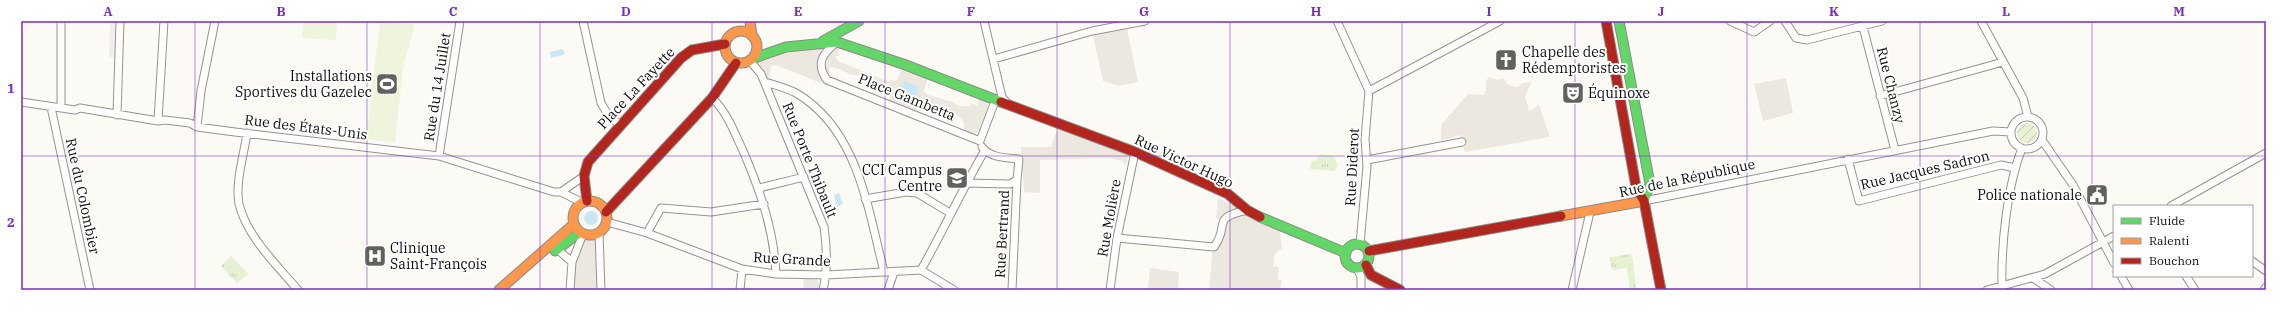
<svg xmlns="http://www.w3.org/2000/svg" width="2287" height="311" viewBox="0 0 2287 311" font-family="'IBM Plex Serif',serif">
<style>
.industrial{fill:#f3edf0}
.grass{fill:url(#grass-tufts)}
.garden{fill:url(#garden-furrows)}
.pitch{fill:#eff5dd}
.plaza{fill:#ece8df}
.water{fill:#cae7f5}
.lines{fill:none;stroke-linecap:round;stroke-linejoin:round}
.street-casing{stroke:#959492;stroke-width:9}
.fast-casing{stroke:#8c8b88;stroke-width:11}
.slow-casing{stroke:#8c8b88;stroke-width:11}
.jam-casing{stroke:#8c8b88;stroke-width:11}
.street{stroke:#fffefd;stroke-width:7}
.fast{stroke:#63d668;stroke-width:9}
.slow{stroke:#ff974d;stroke-width:9}
.jam{stroke:#b3261e;stroke-width:9}
.grid{fill:none;stroke:#7b2cbf;stroke-width:1;stroke-opacity:0.55}
.labels{text-anchor:middle;dominant-baseline:central;stroke-width:4;stroke-linejoin:round;paint-order:stroke}
.poi-label{font-size:14px;fill:#0e0e0e;stroke:#fff;text-anchor:start}
.street-label{font-size:14px;fill:#0e0e0e;stroke:#fff}
.neatline{fill:none;stroke:#7b2cbf;stroke-width:1.5}
.grid-label{font-size:13px;text-anchor:middle;font-weight:bold;fill:#7b2cbf}
</style>
<defs>
<pattern id="grass-tufts" width="24" height="20" patternUnits="userSpaceOnUse"><rect width="24" height="20" fill="#e6f1d4"/><path d="M3 7l-1-3M5 7V3M7 7l1-3M15 17l-1-3M17 17v-4M19 17l1-3" fill="none" stroke="#c4cdb5"/></pattern>
<pattern id="garden-furrows" width="10" height="10" patternUnits="userSpaceOnUse"><rect width="10" height="10" fill="#e6f1d4"/><path d="M-1 1l2-2M0 10L10 0M9 11l2-2" fill="none" stroke="#c4cdb5"/></pattern>
</defs>
<rect width="100%" height="100%" fill="#fcfaf4"/>
<path class="industrial" d="M110 21H118L117 58 109 57Z"/>
<path class="grass" d="M1320 154 1334 156 1338 166 1334 171 1310 169 1311 162 1317 159Z
M1632 254 1636 287 1639 290H1630L1627 268 1612 270 1609 257Z
M231 256 248 274 237 283 221 266Z"/>
<path class="garden" d="M2017 133a10 10 0 1 1 20 0a10 10 0 1 1-20 0Z"/>
<path class="pitch" d="M303 21H337L336 40 302 38Z
M380 22 415 24 403 68 395 143 366 139Z"/>
<path class="plaza" d="M1126 24 1138 82 1119 86 1103 81 1092 31Z
M826 46 838 47 839 56H835L838 61 887 81 897 80 901 70 927 79 924 91 928 95 953 102 958 106H970L971 103 978 106V98L985 100 988 105 979 131 972 136 964 132V122L956 114 928 103 920 104 916 114 888 102 892 93 889 87 873 84 861 76 849 74 840 69 830 67 828 86 776 65 771 66 769 78H767L763 68 757 64V61L784 53Z
M1489 77 1498 80 1503 78 1507 84 1514 87H1518L1522 83 1532 82 1525 96 1529 111 1539 105 1550 137 1465 152 1460 135 1441 141V125L1468 94 1484 95 1486 91V81Z
M1786 78 1793 113 1763 121 1754 84Z
M1059 125 1126 149 1128 156 1126 166 1122 161 1110 158 1040 160V193L1024 192 1021 147H1051Z
M1218 198 1279 226 1282 248 1275 254 1273 266 1279 267 1278 280H1282L1280 290H1209L1213 247 1223 220 1216 219Z
M586 240H596L599 266 598 290H574L575 265Z
M1150 268 1179 272 1178 290 1148 289Z
M804 278 818 280 820 290H805L803 286Z"/>
<path class="water" d="M562 49 565 53 563 55 551 58 550 52Z
M904 81 919 87 916 97 900 91Z
M839 193 843 204 837 207 834 195Z
M584 218a7 7 0 1 1 14 0a7 7 0 1 1-14 0Z"/>
<g class="lines">
<g class="street-casing">
<path id="street" d="M61 21V108
M583 21 601 103 610 118 620 124
M984 21 1002 97 1007 103
M1337 21 1369 91 1365 139 1367 166 1360 244
M1730 21 1754 32 1770 21
M1785 21 1796 38 1807 40 1882 21
M1981 21 2023 98 2028 117
M1863 27 1895 150
M837 42C823 53 815 63 827 80L980 141
M994 59 1092 31 1145 21
M750 61 761 74 824 227C827 248 828 269 823 290
M765 82C775 85 787 88 796 93 858 129 868 209 884 272
M1369 91 1500 21
M1880 96 2003 62
M712 98C728 113 735 134 744 153 761 193 774 231 776 274
M21 102 75 110 80 108 158 121 165 120 190 123 197 127 235 132 439 156 554 192H561L583 203
M51 107 90 290
M117 115 120 21
M2011 133a16 16 0 1 1 32 0a16 16 0 1 1-32 0Z
M158 121 164 21
M197 127 201 91 215 21
M247 133C244 155 235 182 239 204 247 237 277 265 298 290
M2042 140 2073 185 2114 263
M980 141 995 101
M439 156 460 21
M1848 159 1859 201 2001 165 2015 168
M1367 160 1462 142
M965 183 1010 184 1017 180 1019 159C1007 158 990 158 982 147
M759 188 804 177
M561 192 584 176
M865 199 906 192 917 193 950 213
M1644 201 1993 131 2011 132
M2171 206 2266 153
M607 222 647 233 742 269 776 274 826 275 921 270 954 290
M599 233 601 290
M647 233 661 208 711 212 764 204
M1117 238 1214 247C1231 224 1209 219 1247 210
M557 249 572 262
M2252 261 2266 271
M1357 268 1361 277V290
M921 270C943 231 962 190 985 150
M2121 276 2129 290
M2186 276 2195 290
M2033 278 2051 290
M2002 287C2001 245 2007 187 2022 148
M570 290 572 262 583 234
M740 290 742 269
M888 290 894 272
M1012 290 1017 180
M1110 290 1117 238 1135 152
M1572 290 1590 212
M1987 290 2045 274 2114 236
M2264 290 2266 287"/>
</g>
<g class="fast-casing">
<path id="fast" d="M1619 21 1650 184 1644 201
M823 41 859 21
M754 58 786 47 837 42 903 64 1001 102
M1260 217 1346 253
M1345 256a12 12 0 1 1 24 0a12 12 0 1 1-24 0Z
M555 251 580 232"/>
</g>
<g class="slow-casing">
<path id="slow" d="M750 21 752 36
M725 47a16 16 0 1 1 32 0a16 16 0 1 1-32 0Z
M573 218a17 17 0 1 1 34 0a17 17 0 1 1-34 0Z
M1561 216 1644 201
M499 290 574 224"/>
</g>
<g class="jam-casing">
<path id="jam" d="M1606 21 1636 187 1644 201 1661 290
M1001 102 1135 152 1228 194 1247 210 1260 217
M587 201 584 176 588 162 681 58 692 50 725 44
M606 212 712 98 736 63
M1369 251 1561 216
M1366 265 1371 275 1400 290"/>
</g>
<use href="#street" class="street"/>
<use href="#fast" class="fast"/>
<use href="#slow" class="slow"/>
<use href="#jam" class="jam"/>
</g>
<path class="grid" d="M195 21V290M367 21V290M540 21V290M712 21V290M885 21V290M1057 21V290M1230 21V290M1402 21V290M1575 21V290M1747 21V290M1920 21V290M2092 21V290M21 156H2266"/>
<defs>
<g id="church-square" transform="scale(1.15)"><rect x="-9" y="-9" width="18" height="18" rx="4" fill="#61615e" stroke="#fff"/><path d="M-1.2-6h2.4v3.5h3.3v2.4h-3.3V6h-2.4V-.1h-3.3v-2.4h3.3Z" fill="#fff"/></g>
<g id="stadium-square" transform="scale(1.15)"><rect x="-9" y="-9" width="18" height="18" rx="4" fill="#61615e" stroke="#fff"/><path d="M0-5a6.5 5 0 1 0 0 10a6.5 5 0 1 0 0-10ZM-3.5-1.8h7v3.6h-7Z" fill="#fff"/></g>
<g id="theatre-square" transform="scale(1.15)"><rect x="-9" y="-9" width="18" height="18" rx="4" fill="#61615e" stroke="#fff"/><path d="M-5-5.5Q0-4 5-5.5V0Q5 5 0 6Q-5 5-5 0ZM-3.3-2.5H-1v1.5H-3.3ZM1-2.5H3.3v1.5H1ZM-2.8 1Q0 5.5 2.8 1Z" fill="#fff"/></g>
<g id="university-square" transform="scale(1.15)"><rect x="-9" y="-9" width="18" height="18" rx="4" fill="#61615e" stroke="#fff"/><path d="M0-5L7-2L0 1L-7-2ZM-4 1L0 2.5L4 1V4Q0 6-4 4Z" fill="#fff"/></g>
<g id="civic-square" transform="scale(1.15)"><rect x="-9" y="-9" width="18" height="18" rx="4" fill="#61615e" stroke="#fff"/><path d="M-.6-6.5H3V-4.5H.6V-3L4-1V1h2V6H-6V1h2V-1L-.6-3ZM-1.2 2.5V6h2.4V2.5Z" fill="#fff"/></g>
<g id="hospital-square" transform="scale(1.15)"><rect x="-9" y="-9" width="18" height="18" rx="4" fill="#61615e" stroke="#fff"/><path d="M-5-5h3v3.5h4V-5h3V5h-3V1.5h-4V5h-3Z" fill="#fff"/></g>
</defs>
<g fill-rule="evenodd">
<use href="#church-square" x="1506" y="60"/>
<use href="#stadium-square" x="387" y="84"/>
<use href="#theatre-square" x="1573" y="93"/>
<use href="#university-square" x="957" y="178"/>
<use href="#civic-square" x="2097" y="195"/>
<use href="#hospital-square" x="375" y="256"/>
</g>
<g class="labels">
<g class="poi-label">
<text x="1522" y="52">Chapelle des<tspan x="1522" dy="16">Rédemptoristes</tspan></text>
<text x="372" y="76" text-anchor="end">Installations<tspan x="372" dy="16">Sportives du Gazelec</tspan></text>
<text x="1588" y="93">Équinoxe</text>
<text x="942" y="170" text-anchor="end">CCI Campus<tspan x="942" dy="16">Centre</tspan></text>
<text x="2082" y="195" text-anchor="end">Police nationale</text>
<text x="390" y="248">Clinique<tspan x="390" dy="16">Saint-François</tspan></text>
</g>
<g class="street-label">
<text transform="translate(1891 85) rotate(76)">Rue Chanzy</text>
<text transform="translate(437 87) rotate(-81)">Rue du 14 Juillet</text>
<text transform="translate(636 88) rotate(-47)">Place La Fayette</text>
<text transform="translate(907 97) rotate(22)">Place Gambetta</text>
<text transform="translate(306 127) rotate(7)">Rue des États-Unis</text>
<text transform="translate(810 160) rotate(68)">Rue Porte Thibault</text>
<text transform="translate(1184 161) rotate(25)">Rue Victor Hugo</text>
<text transform="translate(1352 167) rotate(-87)">Rue Diderot</text>
<text transform="translate(1925 170) rotate(-13)">Rue Jacques Sadron</text>
<text transform="translate(1687 178) rotate(-12)">Rue de la République</text>
<text transform="translate(83 196) rotate(78)">Rue du Colombier</text>
<text transform="translate(1109 218) rotate(-80)">Rue Molière</text>
<text transform="translate(1002 234) rotate(-87)">Rue Bertrand</text>
<text transform="translate(792 259) rotate(3)">Rue Grande</text>
</g>
</g>
<rect width="2287" height="311" fill="none" stroke="#ffffff" stroke-width="44"/>
<rect x="2113" y="205" width="140" height="72" fill="#ffffff" stroke="#9f9f9f"/>
<rect x="2121" y="218" width="20" height="6" fill="#63d668" stroke="#9f9f9f"/>
<text x="2149" y="225" font-size="12" fill="#0e0e0e">Fluide</text>
<rect x="2121" y="238" width="20" height="6" fill="#ff974d" stroke="#9f9f9f"/>
<text x="2149" y="245" font-size="12" fill="#0e0e0e">Ralenti</text>
<rect x="2121" y="258" width="20" height="6" fill="#b3261e" stroke="#9f9f9f"/>
<text x="2149" y="265" font-size="12" fill="#0e0e0e">Bouchon</text>
<rect x="22" y="22" width="2243" height="267" class="neatline"/>
<g class="grid-label">
<text x="108" y="16">A</text>
<text x="281" y="16">B</text>
<text x="453" y="16">C</text>
<text x="626" y="16">D</text>
<text x="798" y="16">E</text>
<text x="971" y="16">F</text>
<text x="1144" y="16">G</text>
<text x="1316" y="16">H</text>
<text x="1489" y="16">I</text>
<text x="1661" y="16">J</text>
<text x="1834" y="16">K</text>
<text x="2006" y="16">L</text>
<text x="2179" y="16">M</text>
<text x="11" y="93">1</text>
<text x="11" y="227">2</text>
</g>
</svg>
